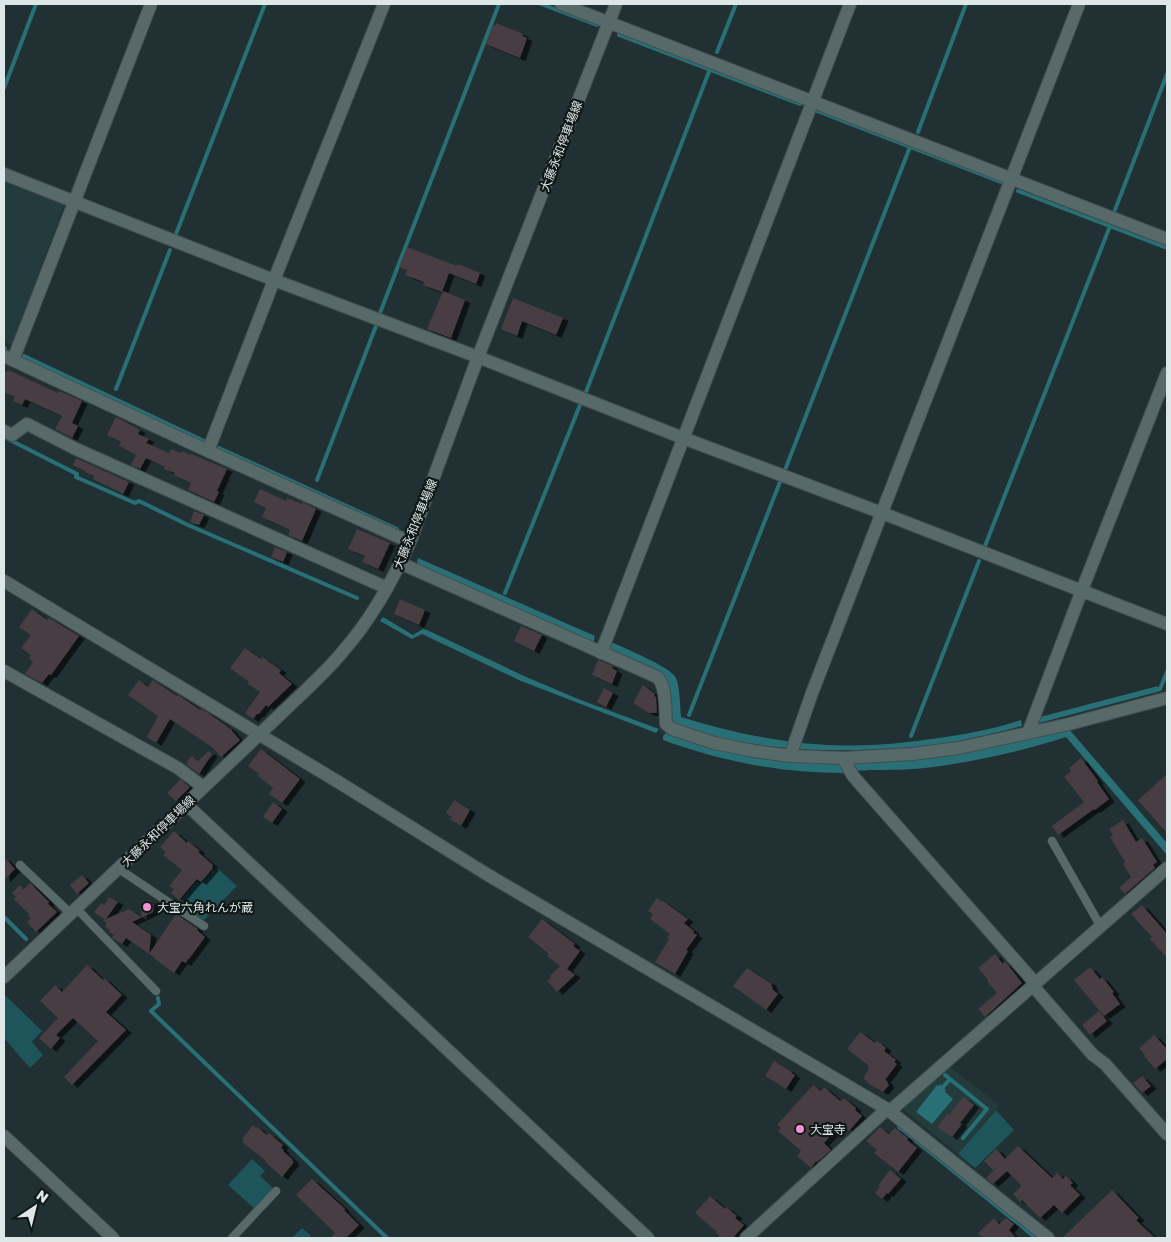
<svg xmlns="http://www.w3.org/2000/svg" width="1171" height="1242" viewBox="0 0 1171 1242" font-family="'Golos Text','Noto Sans JP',sans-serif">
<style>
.built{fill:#233b3c}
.green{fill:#1d555a}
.water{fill:#287075}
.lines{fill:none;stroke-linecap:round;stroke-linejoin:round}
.stream{stroke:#287075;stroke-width:4}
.building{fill:#473c43;filter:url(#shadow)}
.service-casing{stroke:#414e4f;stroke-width:9}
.minor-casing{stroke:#414e4f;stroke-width:14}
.tertiary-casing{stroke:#414e4f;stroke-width:14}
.secondary-casing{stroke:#414e4f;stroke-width:14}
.service{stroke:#58696a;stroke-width:8}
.minor{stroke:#58696a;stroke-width:12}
.tertiary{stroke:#58696a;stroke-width:12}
.secondary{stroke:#58696a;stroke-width:12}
.poi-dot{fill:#f391d5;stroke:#101717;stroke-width:2}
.labels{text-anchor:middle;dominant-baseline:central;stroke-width:4.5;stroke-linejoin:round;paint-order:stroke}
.street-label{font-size:12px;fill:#dde7e8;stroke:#101717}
.poi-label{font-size:12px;fill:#dde7e8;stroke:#101717;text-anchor:start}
</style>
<defs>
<filter id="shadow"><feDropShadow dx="5.5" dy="3" stdDeviation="0" flood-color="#0009"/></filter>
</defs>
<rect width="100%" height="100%" fill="#213032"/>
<path class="built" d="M4 179 65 203 12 345 4 342Z
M950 1067 999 1105 958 1154 904 1110 905 1106Z"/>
<path class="green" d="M216 867 237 886 203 921 178 903 197 881 201 884Z
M4 994 42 1031 32 1042 43 1055 30 1068 4 1038Z
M996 1110 1014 1130 975 1168 958 1154Z
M252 1159 265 1171 260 1176 274 1189 256 1210 228 1185Z
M302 1228 311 1236 309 1238H292Z"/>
<path class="water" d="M418 558 595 636 593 644 418 566 417 561Z
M383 617 413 635 423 629 427 630 524 676 578 699 659 729 656 733 521 681 422 634 412 639 380 621Z
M611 642C624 648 671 667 676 678 680 687 680 706 681 717 741 736 807 748 871 745 894 744 917 741 939 738 966 734 994 729 1021 720L1022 726C1007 730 992 734 977 737 945 745 912 748 879 749 829 752 781 750 732 740 712 736 691 732 673 723 669 708 672 692 665 678L609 650Z
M1158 686 1157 692 1039 723 1040 717Z
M1068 728 1167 843V855L1066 737C1023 751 978 761 933 767 911 770 890 770 868 770 864 771 860 770 857 771 852 771 847 773 842 773 781 773 720 761 663 740V736L666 733 713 748 802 762 838 764Z
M940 1084 946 1090 945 1092 953 1099 932 1124 916 1112 937 1085 939 1086Z"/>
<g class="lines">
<path class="stream" d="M541 4 597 25
M619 35 800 104
M717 52 736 4
M4 88 36 4
M817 111 1001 182
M918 132 966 4
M1018 191 1167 248
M1115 210 1167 74
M176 234 265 4
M380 313 499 4
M4 348 5 349
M24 356 204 441
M116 389 170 250
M586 392 710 69
M8 439 77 474 76 477 135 503 139 501 188 525 357 598
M219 448 397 529
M785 470 910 147
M317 480 376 326
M985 546 1110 226
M505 593 580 405
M1153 691 1160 689 1167 672
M689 715 780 482
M911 736 979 561
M4 917 26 939
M158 998 159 1004 151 1011 387 1238
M945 1075 987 1109 963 1138
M943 1087 950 1079
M899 1127 1036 1238"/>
</g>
<path class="building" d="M496 23 523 34 522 36 527 38 520 58 486 44 493 25 495 26Z
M407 247 457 266 458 264 480 273 476 284 449 273 442 292 423 285 424 282 405 275 407 270 399 267Z
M443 291 465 300 451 338 427 329Z
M513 298 563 318 556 335 522 321 517 336 501 329Z
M8 370 58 393 59 391 82 401 72 423 78 426 72 438 55 429 62 416 25 399 22 405 13 401 15 397 4 392V371L7 372Z
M116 417 140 430 138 434 149 439 146 443 169 453 171 449 181 453 182 451 190 455 191 454 227 469 217 491 219 492 214 502 188 490 191 483 174 475 175 473 164 469 165 467 146 458 140 469 131 465 136 455 119 446 121 442 107 435Z
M76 458 129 482 123 494 93 479 94 476 85 472V471L73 465Z
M260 489 286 501 287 498 302 504 303 502 316 509 302 541 288 535 290 530 262 517 266 508 254 502Z
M194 511 204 515 199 525 190 522Z
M357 529 390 543 378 569 362 562 365 556 348 549Z
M275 547 287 552 283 562 271 557Z
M400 599 425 610 419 625 394 614Z
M32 609 47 620 49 618 79 636 51 675 49 674 42 683 25 674 33 662 29 658 31 655 21 648 31 635 19 627Z
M521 626 542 635 534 651 514 641Z
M245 648 261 659 262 657 281 670 279 673 292 684 268 707 266 705 259 714H257L253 719 245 713 260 692 248 684 249 682 230 668Z
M598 660 613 666 612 668 617 671 612 684 592 675Z
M139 680 148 687 153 680 177 696 178 695 187 701 200 710 201 709 207 712 232 730V731L240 740 221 757 212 747 170 719 156 743 147 737 158 716 128 695Z
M643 685 655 694 654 696 656 697 657 713H649L633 703Z
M604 688 613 693 606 707 597 702Z
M261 749 300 779 282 803 269 794 273 788 258 776 259 774 248 766Z
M209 751 212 754 199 774 186 764 191 756 198 761Z
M1081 758 1098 781 1097 782 1109 799 1095 810 1094 809 1058 835 1052 826 1084 802 1064 777 1071 771 1069 768Z
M1167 774V833L1138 800Z
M180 779 190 787 176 801 167 793 179 781H178Z
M454 800 470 810 461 826 450 819 452 817 446 813Z
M273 802 282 809 272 823 263 817Z
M1123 820 1136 842 1142 838 1157 862 1153 865 1155 868 1125 894 1119 888 1131 877 1123 864 1125 862 1110 837 1113 835 1109 829Z
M174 831 187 843 188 841 200 851 198 852 213 865 212 866 213 868 201 882 197 879 179 900 171 893 174 889 169 886 182 870 163 855 166 852 160 847Z
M4 857 15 869 4 880Z
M82 875 89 883 77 894 70 885Z
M30 883 49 902 48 904 57 912 36 932 27 922 31 918 28 915 29 914 14 899 16 897 12 893 20 885 23 890Z
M109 897 118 902 106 919 129 909 141 917 142 903 148 900 154 905 153 912 132 922 151 935 149 954 176 914 198 929 197 930 205 937 189 959H188L186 963 182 961 174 973 155 959V958L126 938 122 944 112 938 114 935 109 932 110 930 105 927 107 923 103 921 105 920 94 912 101 903 104 905Z
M657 898 662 902 663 901 688 919 684 923 694 931 693 933 697 935 686 950 688 951 675 974 655 962 669 939 667 938 670 934 650 919 653 914 648 911Z
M1142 905 1167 934V958L1150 939 1152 937 1131 914Z
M542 919 575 944 573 946 580 951 567 969 575 975 557 992 547 981 551 978 550 976 560 966 547 956 549 954 528 937Z
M995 954 1003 964 1005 961 1022 983 985 1017 978 1009 997 993 987 981 988 980 978 968Z
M87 965 103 980 104 978 122 995 106 1012 126 1030 72 1085 64 1077 98 1041 73 1018 56 1035 60 1038 51 1049 39 1038 58 1018 40 1001 55 985 62 992Z
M1090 967 1100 979 1102 977 1114 992 1112 993 1120 1004 1104 1016 1074 980Z
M747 968 772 984 771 986 773 987 772 989 778 994 766 1010 733 986Z
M1099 1011 1107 1021 1090 1035 1082 1025Z
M860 1032 875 1043 877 1041 886 1048 884 1051 896 1060 894 1062 897 1064 885 1080 888 1082 887 1083 889 1085 883 1092 867 1083 868 1081 863 1079 869 1068 868 1066V1065L847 1049Z
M1154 1035 1167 1049V1059L1155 1069 1144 1056 1145 1055 1139 1048Z
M774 1061 792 1072 791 1073 795 1075 786 1089 765 1076Z
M1142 1076 1151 1086 1142 1093 1133 1083Z
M813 1085 821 1091 824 1087 840 1101 844 1098 856 1108 855 1110 862 1116 849 1131 842 1124 839 1128 838 1127 824 1143 831 1150 817 1162 816 1161 811 1168 797 1156 801 1151 778 1131 781 1128 777 1125Z
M963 1097 974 1105 960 1123 962 1124 952 1137 937 1127 948 1113 949 1115Z
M253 1125 256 1128 257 1127 267 1135 269 1133 283 1145 281 1148 284 1150 283 1151 293 1160 292 1161 294 1162 282 1177 265 1162 266 1161 242 1142 244 1140 242 1139Z
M880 1127 889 1134 895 1128 908 1138 907 1140 917 1148 898 1172 874 1153 877 1150 866 1141Z
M1018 1146 1052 1178 1057 1173 1063 1179 1066 1176 1073 1183 1070 1185 1080 1195 1062 1213 1054 1205 1040 1218 1022 1200 1020 1202 1013 1194 1021 1187 1020 1186 1021 1185 1007 1171 993 1184 986 1178 998 1166 993 1170 984 1161 996 1149 1005 1159Z
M890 1170 901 1179 888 1194 887 1193 882 1199 875 1193 880 1187 878 1185Z
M312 1179 345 1209 344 1210 359 1225 346 1238H330L335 1233 296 1195Z
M1112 1190 1139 1218 1136 1220 1155 1238H1062Z
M710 1196 725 1209 726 1207 737 1216 735 1218 744 1225 733 1238H721L716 1233 717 1232 695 1213Z
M994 1218 999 1224 1006 1218 1014 1224 1009 1230 1016 1238H983L978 1233Z"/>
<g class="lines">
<g class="service-casing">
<path id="service" d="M1052 841 1101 927
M20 865 71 914
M119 869 204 926
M77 909 156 991
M232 1238 276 1191"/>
</g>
<g class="minor-casing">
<path id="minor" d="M561 4 1167 239
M4 174 274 280 478 357 683 438 882 513 1167 624
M4 356 208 451 410 542
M13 360 151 4
M4 431 12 435 27 424 76 449 387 588
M208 451 274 280 384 4
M400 563 657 677C667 685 665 711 666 724L672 729 714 743 754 751 790 756 843 758 912 754 959 748 1069 724 1167 698
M4 581 340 783 488 875 887 1109 1048 1238
M601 653 850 4
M4 671 178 768 203 787
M1028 733 1082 590 1167 373
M790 756 812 693 1079 4
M843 758 853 776 1036 984
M186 804 648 1238
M1033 986 1093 1055 1105 1064 1167 1134
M890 1111 1167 868
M746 1238 887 1109"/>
</g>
<g class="tertiary-casing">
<path id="tertiary" d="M4 1136 113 1238"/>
</g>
<g class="secondary-casing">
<path id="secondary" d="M4 977 307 689C320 676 333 664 344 650 372 618 393 580 410 542L478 357 616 4"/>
</g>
<use href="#service" class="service"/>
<use href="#minor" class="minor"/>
<use href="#tertiary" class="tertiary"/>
<use href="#secondary" class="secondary"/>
</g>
<g class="poi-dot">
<circle cx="147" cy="907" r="5"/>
<circle cx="800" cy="1129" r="5"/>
</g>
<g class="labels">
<g class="street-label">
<text transform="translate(561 146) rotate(-69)">大藤永和停車場線</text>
<text transform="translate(415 524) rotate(-68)">大藤永和停車場線</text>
<text transform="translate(158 831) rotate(-44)">大藤永和停車場線</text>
</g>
<g class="poi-label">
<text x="157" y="907">大宝六角れんが蔵</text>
<text x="810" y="1129">大宝寺</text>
</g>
</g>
<rect width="1171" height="1242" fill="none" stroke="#dde7e8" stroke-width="10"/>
<g transform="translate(35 1207) rotate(35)" stroke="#101717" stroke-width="4" paint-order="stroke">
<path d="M0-4L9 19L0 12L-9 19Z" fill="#dde7e8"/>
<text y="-8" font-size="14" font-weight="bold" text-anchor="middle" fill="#dde7e8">N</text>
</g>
</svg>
